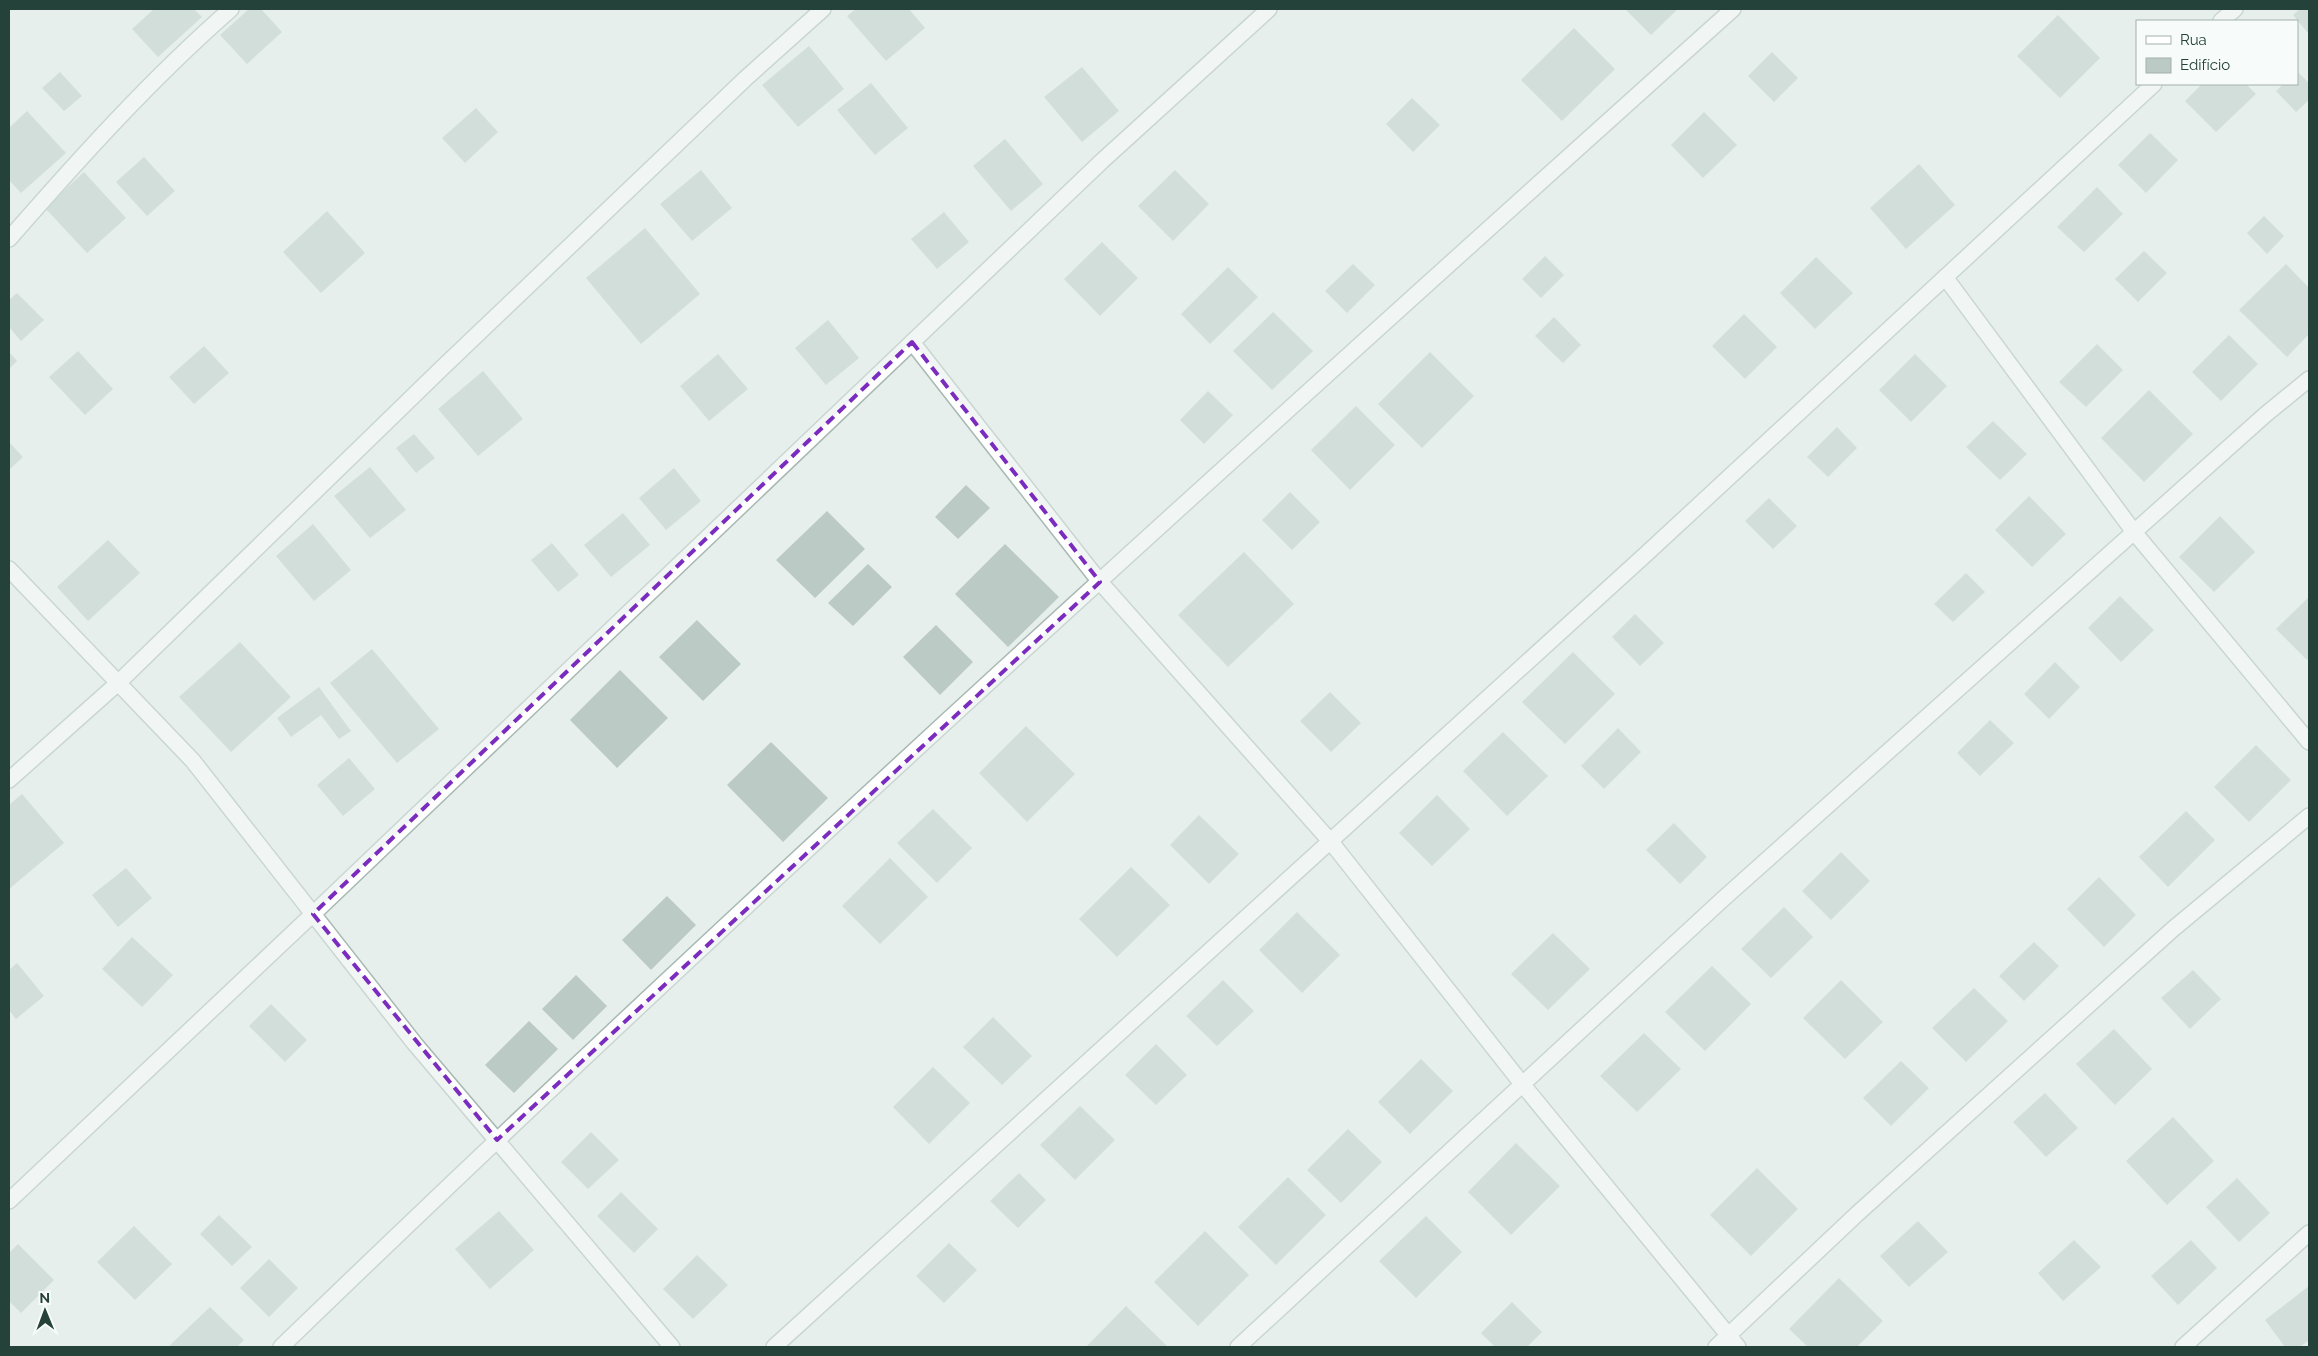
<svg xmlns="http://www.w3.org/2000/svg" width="2318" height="1356" viewBox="0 0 2318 1356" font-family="Raleway,sans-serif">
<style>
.building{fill:#bbcac4}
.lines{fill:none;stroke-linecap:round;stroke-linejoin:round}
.minor-casing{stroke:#a8b8b2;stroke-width:18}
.minor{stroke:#fff;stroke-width:15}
.marked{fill:none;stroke:#7b2cbf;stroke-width:4;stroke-dasharray:10 6;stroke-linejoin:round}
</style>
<rect width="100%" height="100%" fill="#e6efeb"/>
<path class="building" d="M154 9H194L202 17 158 57 132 29Z
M249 9H261L282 32 247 64 220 35Z
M856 9H909L925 28 886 61 847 16Z
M1625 9H1678L1651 35Z
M2300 9H2309V34L2293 15Z
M2058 15 2100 58 2060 98 2017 56Z
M1574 28 1615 69 1562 121 1521 80Z
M809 46 844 89 798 127 762 85Z
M1772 52 1798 78 1774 102 1748 76Z
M1082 67 1119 111 1082 142 1044 97Z
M2297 71 2309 83V100L2296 112 2276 91 2283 84H2297Z
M60 72 82 96 64 111 42 88Z
M871 83 908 128 875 155 837 110Z
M2202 84H2246L2256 94 2216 132 2185 101Z
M1412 98 1440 125 1413 152 1386 124Z
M476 108 498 132 465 163 442 138Z
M27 111 66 153 21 193 9 180V128Z
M1704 112 1737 145 1703 178 1671 145Z
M2150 133 2178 160 2146 193 2118 165Z
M1005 139 1043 184 1011 211 973 166Z
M144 157 175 191 147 216 116 182Z
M1919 164 1955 205 1906 249 1870 208Z
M701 170 732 208 692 241 660 204Z
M1175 170 1209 204 1173 241 1138 206Z
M84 172 126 218 87 253 45 208Z
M2097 187 2123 214 2084 252 2057 227Z
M327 211 365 253 321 293 283 252Z
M944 212 969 242 937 269 911 239Z
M2264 216 2284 236 2267 254 2247 233Z
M645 228 700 294 641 344 586 278Z
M1102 242 1138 278 1100 316 1064 279Z
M2144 251 2167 273 2138 302 2115 279Z
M1545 256 1564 275 1541 298 1522 279Z
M1816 257 1853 293 1815 329 1780 293Z
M1353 264 1375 285 1347 313 1325 291Z
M2286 264 2309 288V334L2287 357 2239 310Z
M1228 267 1258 297 1210 344 1181 314Z
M17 293 44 320 21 341 9 327V300Z
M1273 312 1313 351 1272 390 1233 351Z
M1744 314 1777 347 1745 379 1712 346Z
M1554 317 1581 345 1563 363 1535 336Z
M828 320 859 358 826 385 795 348Z
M2229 335 2258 364 2221 401 2192 372Z
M2097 344 2123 370 2086 407 2059 382Z
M204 346 229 373 194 404 169 377Z
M78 351 113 389 85 415 49 377Z
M9 352 17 361 9 369Z
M1430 352 1474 396 1422 448 1378 404Z
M718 354 748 389 709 421 680 386Z
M1915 354 1947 386 1911 422 1879 390Z
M483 371 523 419 478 456 438 409Z
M2149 390 2193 434 2144 482 2101 438Z
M1208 391 1233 415 1204 444 1180 420Z
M1356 406 1395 445 1350 490 1311 450Z
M1993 421 2027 454 2000 480 1966 447Z
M1837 427 1857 448 1828 477 1807 457Z
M414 434 435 458 416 473 396 448Z
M9 442 23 457 9 470Z
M370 467 406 510 370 538 334 496Z
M674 468 701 501 666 530 639 498Z
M966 485 990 508 958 539 935 517Z
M1290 492 1320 522 1292 550 1262 520Z
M2029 496 2066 534 2032 567 1995 530Z
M1769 498 1797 526 1773 549 1745 521Z
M827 511 865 549 815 598 776 560Z
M623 513 650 545 611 577 584 545Z
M2220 516 2255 552 2214 592 2179 557Z
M313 524 351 570 314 601 276 556Z
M108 540 140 573 88 621 57 587Z
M552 543 579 575 558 592 531 560Z
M1005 544 1059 597 1008 647 955 594Z
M1244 552 1294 604 1228 667 1178 615Z
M868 564 892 587 853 626 828 603Z
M1966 573 1985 592 1953 622 1934 604Z
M2120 596 2154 630 2121 662 2088 628Z
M2309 597V657L2307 660 2276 629Z
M1635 614 1664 643 1640 666 1612 637Z
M697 620 741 664 703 701 659 657Z
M936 625 973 662 940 695 903 657Z
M240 642 291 697 231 752 179 697Z
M372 649 439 729 397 763 330 683Z
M1573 652 1615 694 1565 744 1522 702Z
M2055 662 2080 687 2049 719 2024 694Z
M620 670 668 718 617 768 570 720Z
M319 687 351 731 339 739 321 715 291 737 277 718Z
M1330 692 1361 723 1331 752 1300 721Z
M1990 720 2014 743 1980 776 1957 753Z
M1026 726 1075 774 1027 822 979 773Z
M1618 728 1641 752 1604 789 1581 766Z
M1503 732 1548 776 1507 816 1463 771Z
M771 742 828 798 783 842 727 785Z
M2256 745 2291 780 2249 822 2214 787Z
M349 758 375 789 343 816 317 785Z
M22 794 64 843 9 889V805Z
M1437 795 1470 829 1432 866 1399 833Z
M933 809 972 848 937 883 897 843Z
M2186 811 2215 840 2168 887 2139 857Z
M1199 815 1239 854 1209 884 1170 845Z
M1674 823 1707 857 1680 884 1646 850Z
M1841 852 1870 881 1831 920 1802 891Z
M890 858 928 897 880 944 842 906Z
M1131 867 1170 905 1117 957 1079 919Z
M126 868 152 898 118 927 92 895Z
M2099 877 2136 915 2104 947 2067 909Z
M667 896 696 925 651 970 622 940Z
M1784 907 1813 937 1771 978 1741 949Z
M1297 912 1340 955 1302 993 1259 950Z
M1553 933 1590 969 1548 1010 1511 974Z
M132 937 173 975 142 1007 102 969Z
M2034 942 2059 966 2024 1001 1999 976Z
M17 963 44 996 16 1019 9 1010V970Z
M1712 966 1751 1004 1705 1051 1665 1012Z
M2193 970 2221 999 2190 1029 2161 998Z
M576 975 607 1006 573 1040 542 1009Z
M1223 980 1254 1011 1217 1046 1186 1016Z
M1841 980 1883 1022 1845 1059 1803 1018Z
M1974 988 2008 1021 1966 1062 1932 1028Z
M271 1004 307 1040 285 1062 249 1026Z
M993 1017 1032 1056 1002 1085 963 1047Z
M529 1021 558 1049 514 1093 485 1065Z
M2114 1029 2152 1069 2115 1105 2076 1064Z
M1644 1033 1681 1069 1637 1112 1600 1076Z
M1156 1044 1187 1075 1156 1105 1125 1075Z
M1421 1059 1453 1091 1410 1134 1378 1102Z
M1901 1061 1929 1088 1891 1126 1863 1098Z
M933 1067 970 1103 929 1144 893 1107Z
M2045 1093 2078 1128 2046 1157 2013 1122Z
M1080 1106 1115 1140 1075 1180 1040 1145Z
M2173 1117 2214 1161 2167 1205 2126 1161Z
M1348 1129 1382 1162 1341 1203 1307 1170Z
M591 1132 619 1160 588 1189 561 1162Z
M1516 1143 1560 1186 1511 1235 1468 1192Z
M1757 1168 1798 1209 1751 1256 1710 1215Z
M1019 1173 1046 1200 1018 1228 990 1201Z
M1288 1177 1326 1215 1276 1265 1238 1227Z
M2237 1178 2270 1213 2239 1242 2206 1207Z
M621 1192 658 1229 634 1253 597 1216Z
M499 1211 534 1250 490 1289 455 1249Z
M219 1215 252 1247 232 1266 200 1234Z
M1426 1216 1462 1252 1416 1298 1379 1261Z
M1918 1221 1948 1252 1909 1287 1880 1256Z
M134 1226 172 1264 135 1300 97 1262Z
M1205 1231 1249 1275 1198 1326 1154 1282Z
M2074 1240 2101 1267 2063 1301 2038 1273Z
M2191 1240 2217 1268 2178 1305 2151 1276Z
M949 1243 977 1270 944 1303 916 1276Z
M18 1244 54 1280 21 1313 9 1301V1253Z
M697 1255 728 1285 693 1319 663 1289Z
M269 1259 298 1288 269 1317 240 1288Z
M1839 1278 1883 1321 1857 1347H1808L1789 1329Z
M2309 1286V1340L2300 1347H2285L2265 1320Z
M1512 1302 1542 1332 1527 1347H1495L1481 1333Z
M1126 1306 1168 1347H1086Z
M210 1307 244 1340 237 1347H168Z"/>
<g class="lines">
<g class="minor-casing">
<path id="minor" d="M2221 21 2235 9
M9 239C79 159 151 79 231 9
M1945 277 2134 532 2309 742
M912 342 1100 582 1331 842 1523 1085 1738 1347
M9 569 193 761 415 1044 672 1347
M9 780 118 683 441 369 745 79 823 9
M9 1201 313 914 1102 161 1269 9
M281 1347C754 890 1243 449 1733 9
M774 1347 1645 555 2154 84
M1238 1347 1723 899 2265 415 2309 379
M1716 1347 1857 1214 2173 929 2309 816
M2183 1347 2309 1233"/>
</g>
<use href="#minor" class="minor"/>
</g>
<path d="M0 0H2318V1356H0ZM912 342 1100 582 497 1140 313 914Z" fill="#e6efeb" fill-opacity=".55" fill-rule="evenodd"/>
<path class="marked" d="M912 342 1100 582 497 1140 313 914Z"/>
<rect width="2318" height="1356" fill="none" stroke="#24423a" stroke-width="20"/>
<rect x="2136" y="20" width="162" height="65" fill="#f7fbf9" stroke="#a3b1ad"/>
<rect x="2146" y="36" width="25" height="8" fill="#ffffff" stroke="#a3b1ad"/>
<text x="2180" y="45" font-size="15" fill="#24423a">Rua</text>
<rect x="2146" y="58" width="25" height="15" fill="#bbcac4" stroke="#a3b1ad"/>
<text x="2180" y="70" font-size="15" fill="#24423a">Edifício</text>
<g transform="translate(45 1311) rotate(359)" stroke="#f7fbf9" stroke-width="4" paint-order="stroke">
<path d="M0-4L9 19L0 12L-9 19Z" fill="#24423a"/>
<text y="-8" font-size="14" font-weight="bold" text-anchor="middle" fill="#24423a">N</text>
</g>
</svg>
